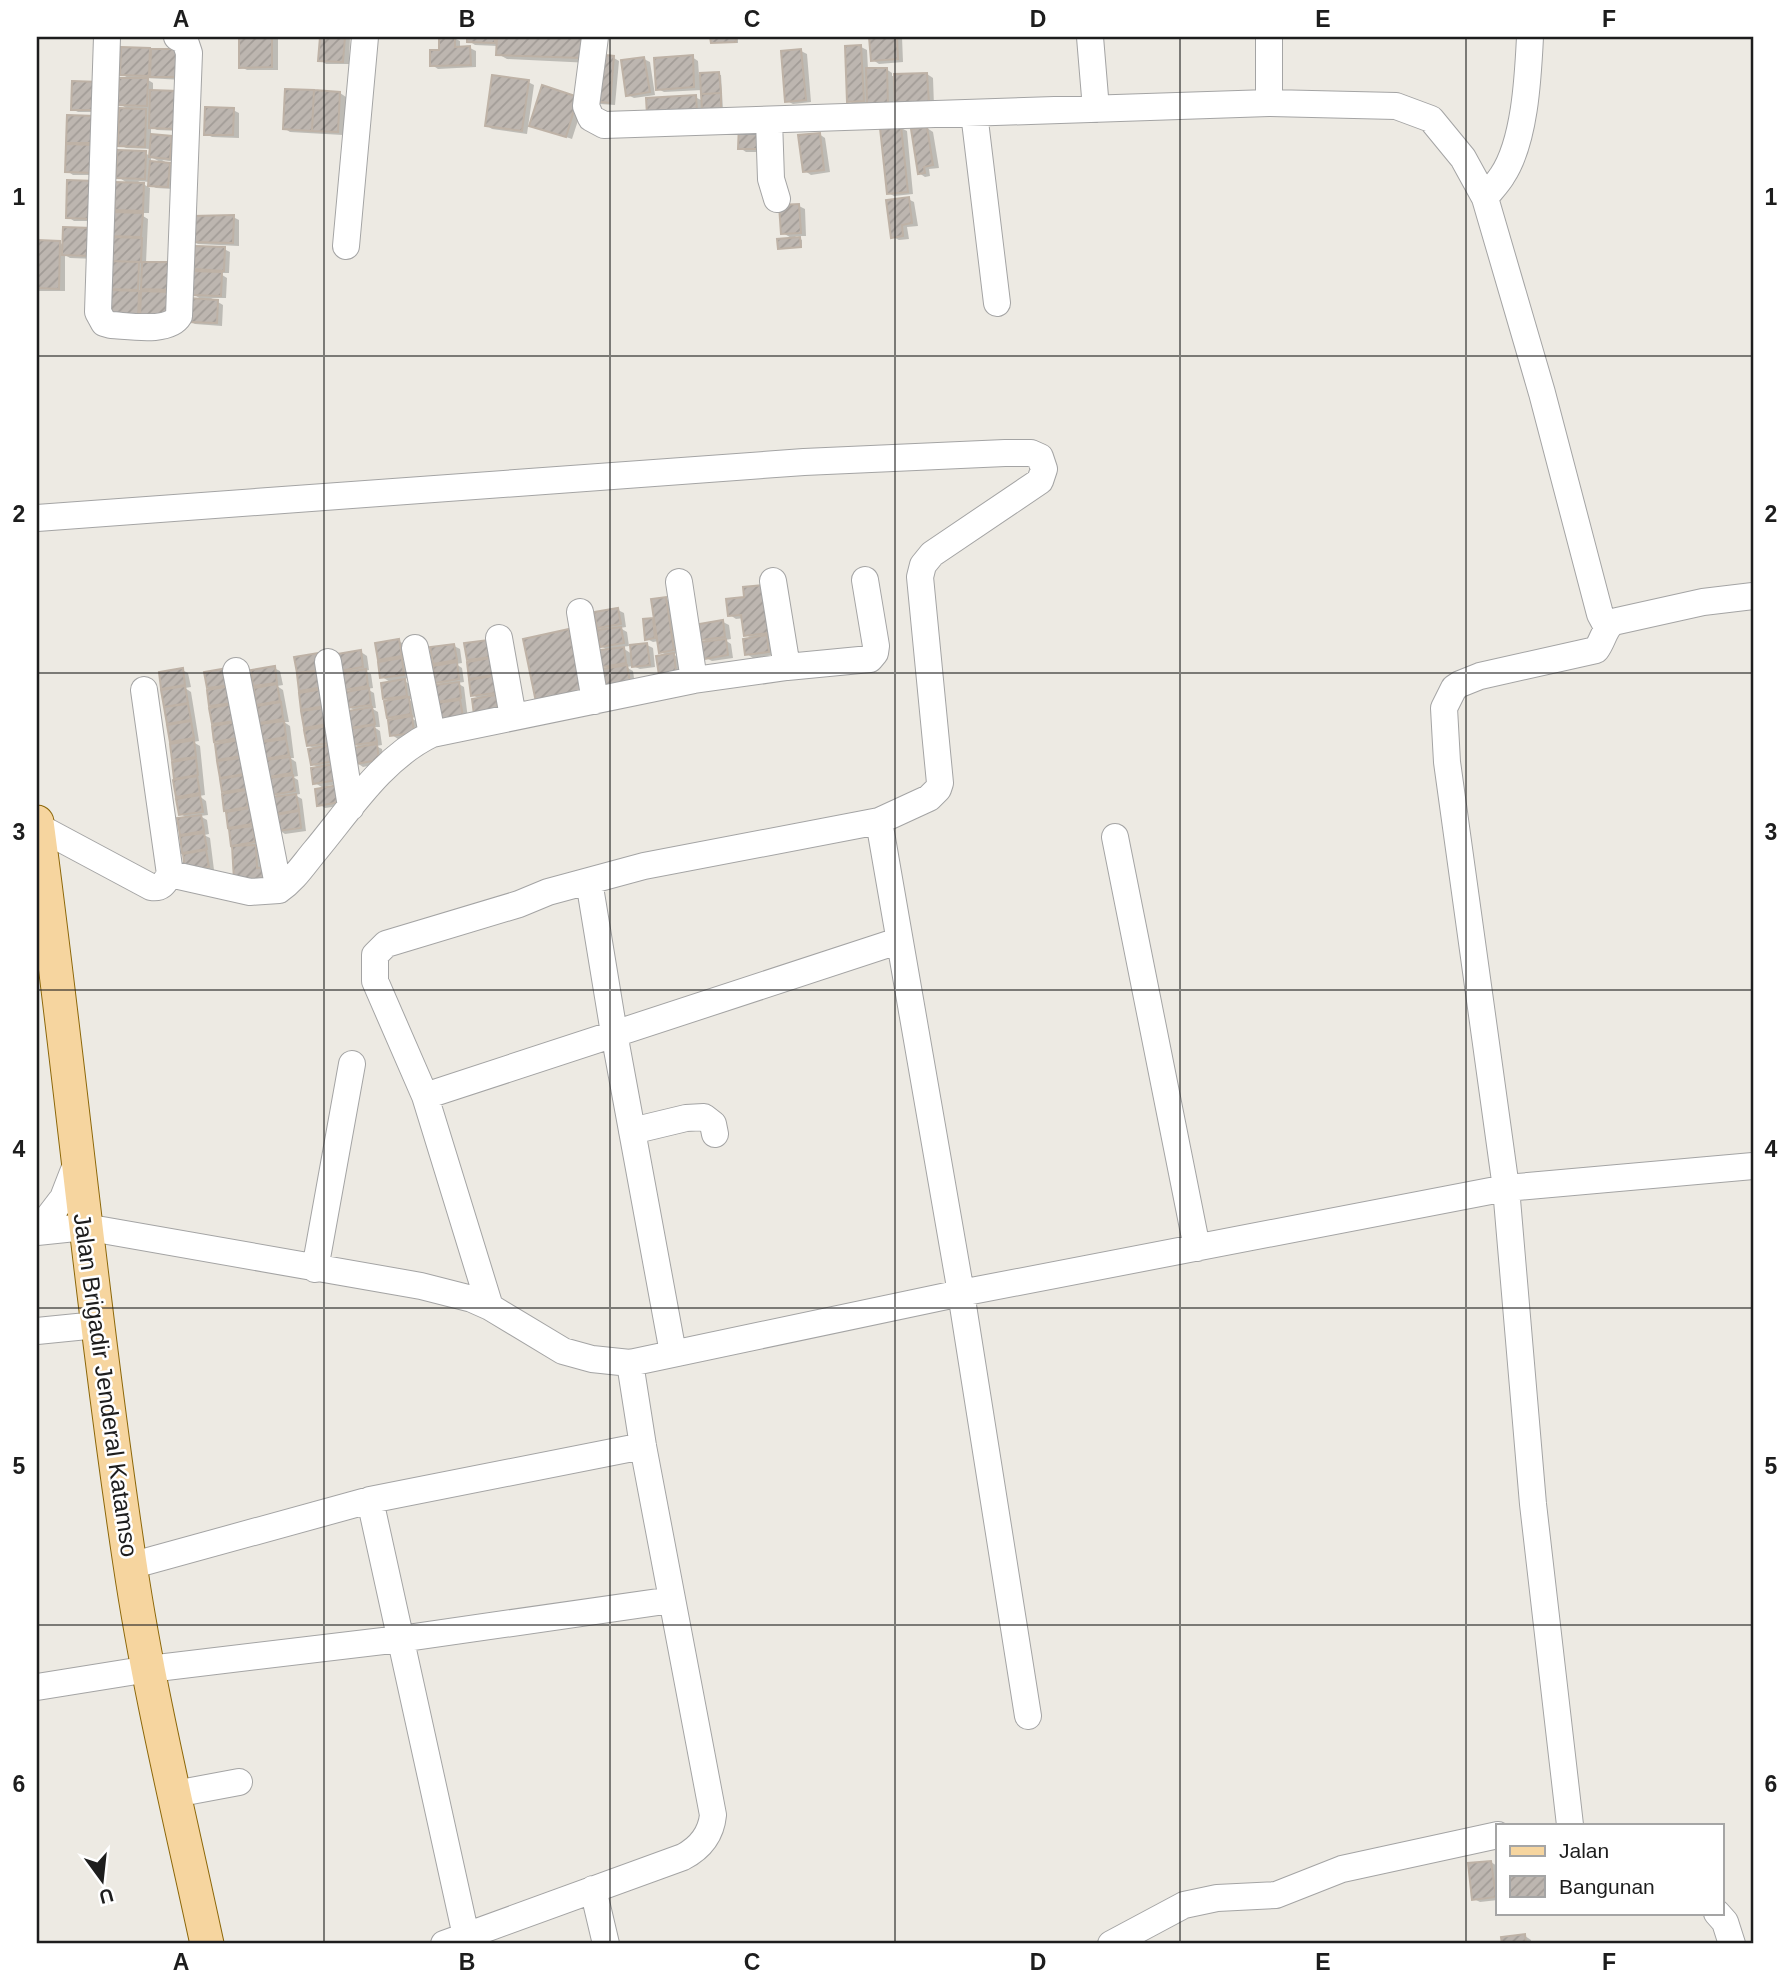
<svg xmlns="http://www.w3.org/2000/svg" width="1790" height="1981" viewBox="0 0 1790 1981" font-family="Helvetica,sans-serif">
<style>
.shadow{fill:#0003;fill-rule:evenodd}
.building{fill:url(#building-hatch);stroke:#beb2a6;stroke-width:2}
.lines{fill:none;stroke-linecap:round;stroke-linejoin:round}
.minor-casing{stroke:#a4a4a4;stroke-width:28}
.major-casing{stroke:#8c6709;stroke-width:35}
.minor{stroke:#fff;stroke-width:26}
.major{stroke:#f6d59f;stroke-width:33}
.grid{fill:none;stroke:#1d1d1d;stroke-width:2;stroke-opacity:0.55}
.labels{text-anchor:middle;dominant-baseline:central;stroke-width:5;stroke-linejoin:round;paint-order:stroke}
.street-label{font-size:24px;fill:#1d1d1d;stroke:#fff}
.neatline{fill:none;stroke:#1d1d1d;stroke-width:2.5}
.grid-label{font-size:23px;text-anchor:middle;font-weight:bold;fill:#1d1d1d}
</style>
<defs>
<pattern id="building-hatch" width="6" height="6" patternUnits="userSpaceOnUse" patternTransform="scale(1.75)"><rect width="6" height="6" fill="#bdb6b0"/><path d="M-1 1l2-2M0 6l6-6M5 7l2-2" fill="none" stroke="#a29c97"/></pattern>
</defs>
<rect width="100%" height="100%" fill="#edeae3"/>
<path class="shadow" d="M241 37H278V70H247L241 67Z
M321 37H350L349 64H326L320 60Z
M469 37H590L591 63 507 59 498 54V46L475 45 469 41Z
M712 37H738V43H715Z
M871 37H902L903 62 879 64 873 60Z
M454 38 460 41V48H470L476 51V67L438 69 432 65 441 51Z
M861 47 867 50 868 70 886 69 892 73V76L927 74 933 78 934 106 902 107 893 101V107L855 105 849 101Z
M122 49 179 51 184 80 145 78 153 83V92L182 131 157 130 151 127V136L172 138 178 142 176 162 162 160 175 168 173 189 156 188 150 185V182L138 181 150 188 149 213H138L148 219 146 263 170 264 175 322 111 317 115 214H126L116 209 129 184 118 177 145 153 150 156 151 149 126 148 120 145 129 110 120 104 131 80 122 74ZM151 157 164 164 151 163Z
M801 51 807 54 811 102 793 104 787 101Z
M692 57 698 61 699 75H721L723 110 702 115 654 117 695 97 703 101 702 90 664 92 658 89Z
M614 58 619 61 615 105 600 104 594 100Z
M644 59 650 62 655 95 634 98 628 95Z
M528 82 534 85 527 134 492 129 486 125Z
M73 83 105 112H78L72 109Z
M340 93 346 97 343 135 290 132 284 128Z
M584 102 572 139 531 125Z
M233 110 239 113V138L212 137 206 134Z
M95 117 100 175H73L67 171 76 146 68 142Z
M740 126 767 152H746L740 148Z
M901 128 907 131 913 194 894 196 888 193Z
M927 128 933 132 939 168 929 169 930 176 925 177 919 173Z
M819 134 825 138 830 172 811 175 805 171Z
M69 182 99 221H74L68 217Z
M908 199 914 202 918 226 907 227 909 239 899 240 893 237Z
M799 206 805 209 806 236H795L802 240V247L782 249 780 248 793 239 783 233Z
M233 217 239 220V246L198 244 192 241Z
M37 242 60 243 97 259 70 258 65 255V291H38Z
M224 249 230 252 229 273H219L227 278 226 298H211L223 305 222 326 195 324 189 321 204 301 193 294 205 274 196 268Z
M665 598 671 602 679 653 673 654 679 658 682 675 667 677 668 656 661 652 659 641 653 642 647 639 645 621 656 620Z
M746 599 775 635 766 636 773 640 775 655 753 658 747 654 753 639 746 635 744 618 736 619 730 615Z
M618 610 624 613 626 627 620 628 627 632 629 646 621 647 632 654 647 645 653 648 655 667 640 669 633 666 626 667 633 671 635 685 604 666 609 651 601 646 605 631 598 627Z
M723 622 729 625 731 639 725 640 731 644 733 658 712 661 706 658 709 643 703 639Z
M399 641 405 645 407 659 401 660 408 664 410 678 401 679 411 685 413 699H408L414 703 416 717 411 718 418 722 419 736 398 739 392 735 395 721 389 717 391 702 385 698 392 683 382 677 385 662 379 659Z
M466 645 496 659 504 714 473 695 469 663 475 662 468 659Z
M454 646 460 649 462 663 456 664 462 668 464 682 457 683 464 687 468 719H440L437 687 444 686 437 682 440 667 434 663Z
M361 652 367 656 369 670 364 671 371 674 373 688 367 689 374 693 376 708H371L378 712 380 727H374L380 731 382 745 376 746 382 749 384 763 363 767 357 763 361 748 354 744 350 712 356 711 349 707 352 692 346 688 348 674 341 670Z
M318 655 342 783 327 786V789L347 805 325 808 319 804 325 789 315 783 319 768 312 764 315 749 308 745 312 731 305 727 309 712 303 708 307 693 301 690 296 658Z
M274 668 280 671 283 685 277 686 283 690 289 722H284L290 726 294 758H290L296 762 298 776 293 777 298 780 300 794 295 795 302 799 306 831 285 834 279 830 274 799 280 798 273 794 276 779 270 776 272 761 266 757 262 726 267 725 261 722 256 690 261 689 255 685Z
M182 670 188 673 191 687 185 688 191 692 199 741 193 742 200 746 205 795 199 796 206 801 208 815 200 816 207 820 209 834 204 835 210 838 214 870 193 873 187 870 179 820 188 818 180 814 184 799 178 795 174 763H180L174 759 178 744 172 741V725L168 723 163 692 168 691 163 687Z
M228 670 251 791 246 792 252 795 260 845 255 846 261 850 262 869 236 879 234 845 224 795H230L224 791 217 745 221 744 216 741 219 726 213 723 216 708 211 705 206 673Z
M1491 1862 1497 1866 1498 1900 1480 1902 1474 1899Z
M1525 1936 1531 1940V1944H1504L1503 1938Z"/>
<path class="building" d="M239 37H272V67L239 68Z
M320 37H345L343 62 318 61Z
M439 37H455V47L470 46 471 65 430 66V50H439Z
M467 37H495V43L467 42Z
M497 37H583L582 58 496 55Z
M710 37H736V42L711 43Z
M869 37H897L898 59 871 61Z
M861 45 864 101 847 102 845 46Z
M121 47 150 48 149 76 120 75Z
M151 49H180L179 77H150Z
M801 49 806 100 785 102 781 51Z
M596 54 614 56 610 103 592 101Z
M693 55 694 87 656 90 654 58Z
M644 57 650 92 626 96 621 60Z
M866 68H887L888 105H867Z
M719 72 721 93 701 94 700 73Z
M927 73 929 103 895 104 894 74Z
M492 75 529 80 522 131 485 126Z
M119 78H148L147 106 118 105Z
M72 81 100 82V110H71Z
M542 85 578 97 566 137 529 126Z
M285 89 314 90 312 131 283 129Z
M150 90 178 91 176 129 149 128Z
M314 90 340 92 338 132 312 131Z
M721 93V109L702 110 701 94Z
M696 95 697 112 647 115 646 98Z
M205 107 234 108 233 135H204Z
M119 108 146 109 145 147 118 146Z
M67 115 96 116 95 143H66Z
M739 124H762V149H738Z
M901 126 908 192 887 194 880 128Z
M927 127 933 165 924 167 925 173 918 174 911 129Z
M820 133 824 170 803 172 798 135Z
M151 134 172 136 170 159 149 157Z
M66 144 95 145 94 173 65 172Z
M117 150 146 151 145 179 116 178Z
M150 161 170 163 168 187 148 186Z
M67 180 95 181 93 219 66 218Z
M115 182 144 183 143 211 115 210Z
M909 197 912 223 902 225 903 236 891 238 886 200Z
M799 204 801 233 781 234 779 205Z
M113 212 143 213 141 237 112 236Z
M234 215 233 243 190 242 192 216Z
M63 227 92 228 91 256 62 255Z
M112 237 142 238 141 262 111 261Z
M800 237 801 247 778 249 777 239Z
M37 240 60 241 59 289 37 288Z
M195 246 225 247 224 271 194 269Z
M110 261 139 262 138 290 109 289Z
M142 262H171L170 290 141 289Z
M192 271 222 272 221 296 191 295Z
M110 290 139 291 138 318H109Z
M141 291 170 292 169 320 140 319Z
M188 298 218 300 217 323 187 322Z
M764 585 769 633 744 636 741 615 728 616 726 599 744 597 743 587Z
M666 597 674 650 659 653 651 599Z
M618 608 621 624 597 628 594 612Z
M653 618 655 638 645 640 643 619Z
M723 620 725 637 701 640 699 624Z
M621 627 624 643 600 647 597 630Z
M569 629 582 692 536 702 523 639Z
M767 635 769 652 745 655 743 639Z
M399 639 402 656 378 660 375 643Z
M726 639 728 655 704 659 701 642Z
M488 640 491 657 467 660 464 643Z
M647 643 650 665 632 667 630 645Z
M454 644 457 660 433 664 430 647Z
M624 647 626 663 602 667 600 650Z
M361 650 363 667 339 671 337 654Z
M319 653 321 670 297 673 294 657Z
M674 653 676 672 659 675 656 656Z
M402 658 404 675 380 678 378 662Z
M491 658 493 675 469 679 467 662Z
M457 662 459 679 435 683 433 666Z
M627 665 630 682 606 686 603 669Z
M275 666 277 683 253 686 251 670Z
M183 668 185 685 161 689 159 672Z
M228 668 231 685 207 688 204 672Z
M366 669 368 686 344 690 341 673Z
M321 671 324 687 299 691 297 674Z
M493 676 496 693 471 696 469 680Z
M405 679 407 696 383 699 381 683Z
M459 682 461 698 437 702 435 685Z
M277 684 280 701 256 705 254 688Z
M185 686 188 703 164 707 161 690Z
M231 686 233 703 209 706 207 690Z
M369 688 371 705 347 708 345 692Z
M323 689 325 706 301 710 299 693Z
M496 695 498 712 474 715 472 699Z
M409 697 411 714 387 718 384 701Z
M460 700 463 716 439 720 436 703Z
M281 702 283 719 259 723 257 706Z
M188 704 191 720 167 724 164 707Z
M233 704 236 721 212 724 209 708Z
M372 707 375 724 350 728 348 711Z
M325 708 328 724 304 728 301 711Z
M412 716 414 733 390 736 388 720Z
M191 721 194 738 170 742 167 725Z
M284 721 286 737 263 741 260 724Z
M236 722 238 738 214 742 212 726Z
M374 725 377 742 353 745 350 729Z
M328 726 331 743 307 746 304 730Z
M286 739 289 755 264 759 262 742Z
M194 740 196 757 172 760 170 744Z
M239 740 241 756 217 760 215 744Z
M377 744 379 760 355 764 352 748Z
M332 745 335 761 311 765 308 749Z
M290 757 292 773 268 777 266 760Z
M196 758 198 775 174 779 172 762Z
M242 758 244 774 220 778 217 761Z
M335 764 337 780 313 784 311 768Z
M244 775 246 789 222 792 220 779Z
M293 775 295 791 271 795 269 778Z
M197 776 200 793 176 797 173 780Z
M339 785 341 802 317 806 315 789Z
M246 790 248 807 224 811 222 794Z
M296 794 299 810 275 814 272 797Z
M200 795 203 812 179 815 176 799Z
M250 808 252 824 228 828 226 812Z
M299 811 301 828 277 831 275 815Z
M201 815 204 831 180 835 177 818Z
M253 826 255 842 231 846 229 829Z
M204 833 207 849 182 853 180 836Z
M256 845 257 868 266 867 270 878 234 880 232 846Z
M206 850 209 867 185 871 183 854Z
M1491 1861 1496 1897 1472 1900 1468 1863Z
M1525 1934 1526 1944H1502L1501 1937Z"/>
<g class="lines">
<g class="minor-casing">
<path id="minor" d="M107 37 98 312 104 323 111 325C130 326 169 333 179 316L189 53 185 41 177 37
M595 37 586 106 591 118 604 125 1269 103 1396 106 1431 119 1463 158 1485 198 1542 393 1600 614 1607 627
M1090 37 1096 109
M1269 103V37
M974 113 997 303
M769 120 771 179 777 199
M1485 198C1490 191 1497 184 1502 176 1525 142 1528 77 1530 37
M346 246 365 37
M37 518 804 462 1005 453H1031L1040 457 1044 469 1040 481 932 554 923 565 920 577 940 783 938 789 929 798 879 821 644 866 548 892 519 904 386 944 375 955V981L425 1096 490 1307
M773 581 787 667
M679 582 694 680
M580 612 595 701
M499 638 513 717
M415 648 432 734
M328 662 351 807
M879 821 961 1293 1028 1716
M37 826 151 887C162 889 165 882 170 874L144 690
M1115 837 1197 1248
M170 874 250 892 279 890 236 671
M589 881 614 1033 673 1353
M279 890C294 880 304 864 315 851 350 809 382 758 432 734L694 680 787 667 870 659 875 653 876 646 865 580
M425 1096 898 941
M632 1131 686 1118 704 1117 713 1124 715 1134
M37 1232 85 1227 421 1286 472 1299 490 1307 563 1351 592 1359 630 1363 961 1293 1506 1188 1753 1166
M37 1232 63 1198 77 1162
M315 1269 352 1064
M37 1331 97 1325
M370 1500 466 1936
M130 1566 370 1500 643 1446
M37 1687 149 1669 400 1639 672 1600
M175 1794 239 1782
M1570 1825 1533 1504 1506 1188 1447 762 1444 708 1454 688 1460 684 1480 676 1596 650C1603 641 1604 629 1613 622L1703 602 1753 596
M593 1889 606 1944
M1717 1913 1725 1922 1732 1944
M444 1944 683 1857C700 1848 711 1835 713 1815L643 1446 630 1363
M1111 1944 1184 1905 1217 1898 1276 1895 1342 1869 1498 1835"/>
</g>
<g class="major-casing">
<path id="major" d="M37 822C70 1069 93 1317 130 1564 149 1692 180 1818 207 1944"/>
</g>
<use href="#minor" class="minor"/>
<use href="#major" class="major"/>
</g>
<path class="grid" d="M324 37V1944M610 37V1944M895 37V1944M1180 37V1944M1466 37V1944M37 356H1753M37 673H1753M37 990H1753M37 1308H1753M37 1625H1753"/>
<g class="labels">
<g class="street-label">
<text transform="translate(106 1385) rotate(82)">Jalan Brigadir Jenderal Katamso</text>
</g>
</g>
<rect width="1790" height="1981" fill="none" stroke="#ffffff" stroke-width="77"/>
<rect x="1496" y="1824" width="228" height="91" fill="#ffffff" stroke="#a5a5a5" stroke-width="2"/>
<rect x="1510" y="1846" width="35" height="10" fill="#f6d59f" stroke="#a5a5a5" stroke-width="2"/>
<text x="1559" y="1858" font-size="21" fill="#1d1d1d">Jalan</text>
<rect x="1510" y="1876" width="35" height="21" fill="url(#building-hatch)" stroke="#a5a5a5" stroke-width="2"/>
<text x="1559" y="1894" font-size="21" fill="#1d1d1d">Bangunan</text>
<g transform="translate(102 1880) rotate(165)" stroke="#ffffff" stroke-width="5" paint-order="stroke">
<path d="M0-5L12 26L0 18L-12 26Z" fill="#1d1d1d"/>
<text y="-10" font-size="19" font-weight="bold" text-anchor="middle" fill="#1d1d1d">U</text>
</g>
<rect x="38" y="38" width="1714" height="1904" class="neatline"/>
<g class="grid-label">
<text x="181" y="27">A</text>
<text x="467" y="27">B</text>
<text x="752" y="27">C</text>
<text x="1038" y="27">D</text>
<text x="1323" y="27">E</text>
<text x="1609" y="27">F</text>
<text x="19" y="205">1</text>
<text x="1771" y="205">1</text>
<text x="19" y="522">2</text>
<text x="1771" y="522">2</text>
<text x="19" y="840">3</text>
<text x="1771" y="840">3</text>
<text x="19" y="1157">4</text>
<text x="1771" y="1157">4</text>
<text x="19" y="1474">5</text>
<text x="1771" y="1474">5</text>
<text x="19" y="1792">6</text>
<text x="1771" y="1792">6</text>
<text x="181" y="1970">A</text>
<text x="467" y="1970">B</text>
<text x="752" y="1970">C</text>
<text x="1038" y="1970">D</text>
<text x="1323" y="1970">E</text>
<text x="1609" y="1970">F</text>
</g>
</svg>
